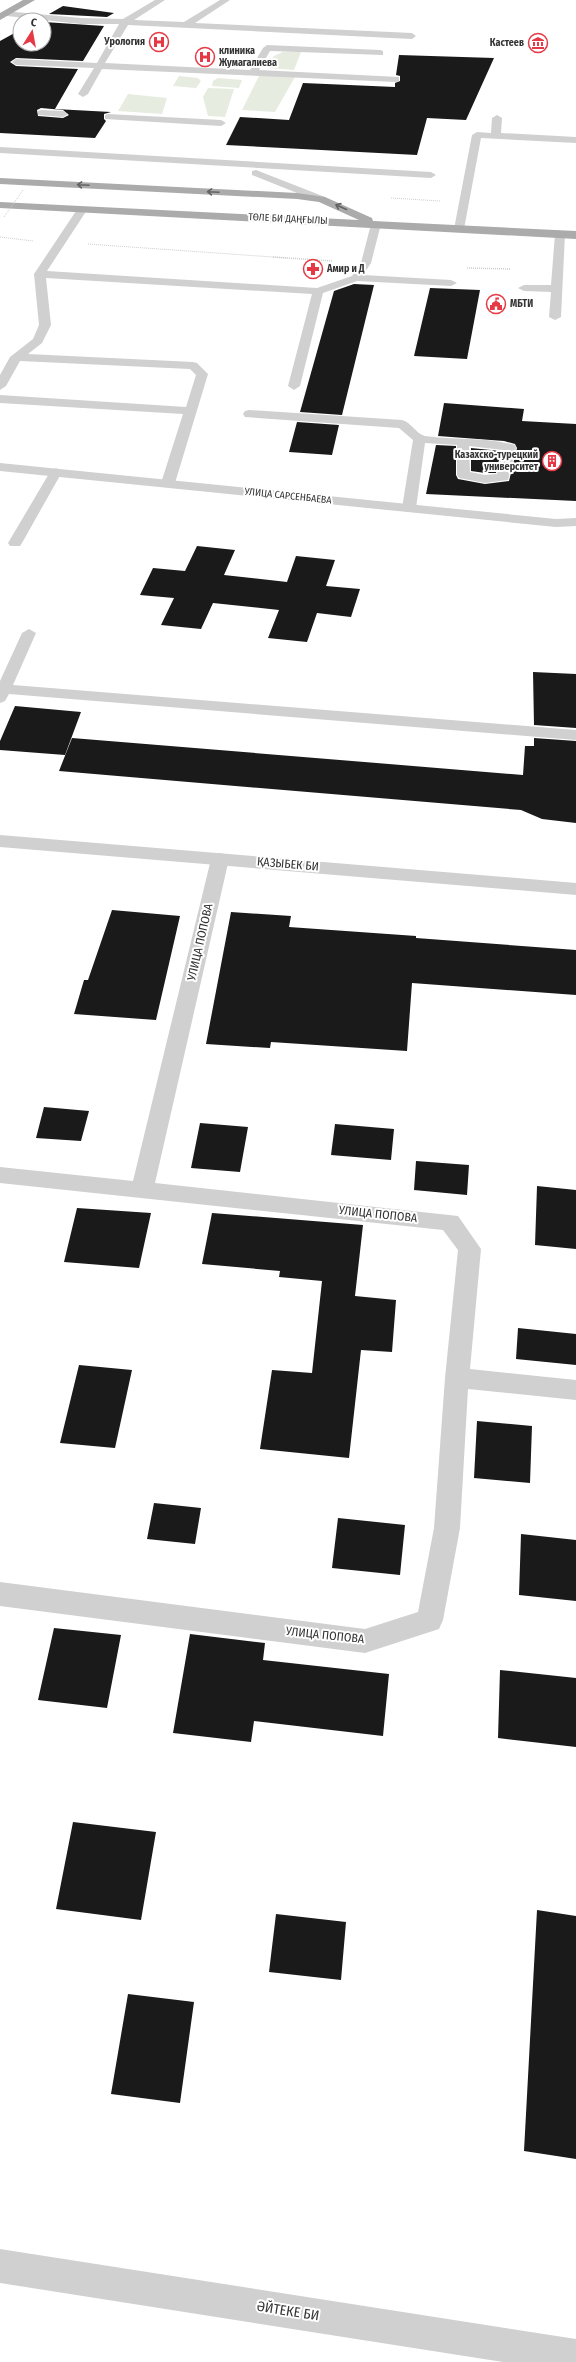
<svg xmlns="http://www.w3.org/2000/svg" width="576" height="2362" viewBox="0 0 576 2362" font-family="'Fira Sans Condensed',sans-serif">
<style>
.green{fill:#e6ecdf}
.building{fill:#1a1a1a;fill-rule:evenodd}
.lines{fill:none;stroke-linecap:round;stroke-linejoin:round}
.path-far1{stroke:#cdcdcd;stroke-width:1;stroke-dasharray:1 1;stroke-linecap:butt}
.path{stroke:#cdcdcd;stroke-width:1.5;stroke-dasharray:1 1;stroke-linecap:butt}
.service{fill:#d0d0d0;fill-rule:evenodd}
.minor{fill:#d0d0d0;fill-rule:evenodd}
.tertiary{fill:#d0d0d0;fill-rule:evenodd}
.primary{fill:#ababab;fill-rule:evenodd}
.path-bridge{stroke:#cdcdcd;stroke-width:1;stroke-dasharray:1 1;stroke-linecap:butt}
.oneway{stroke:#636363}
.labels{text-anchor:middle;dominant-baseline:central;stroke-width:4;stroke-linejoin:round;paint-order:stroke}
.far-poi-label{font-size:10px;font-weight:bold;fill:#333;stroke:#fff;text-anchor:end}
.far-street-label{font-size:10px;fill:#333;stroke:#fff}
.street-label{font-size:12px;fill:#333;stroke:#fff}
.near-street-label{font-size:14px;fill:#333;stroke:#fff}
</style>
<rect width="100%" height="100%" fill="#fff"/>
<path class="green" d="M283 52H301L294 70 266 68 274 56Z
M260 74 295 77 275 112 242 110Z
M179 76 198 78 201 81 196 88 173 86Z
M218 78 242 80 239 88 212 86 213 81Z
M208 88 234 89 225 117 208 116 203 97Z
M128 94 167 98 162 114 118 111Z"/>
<path class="building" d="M63 6 114 13 107 17 49 14Z
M44 22 104 26 83 61 16 58 10 62 16 66 78 69 55 109 111 112 104 114V119L106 121 95 138 0 133V41L20 30V44H44ZM41 108 63 110 69 115 63 118 38 116 37 110Z
M399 55 494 58 466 120 427 118 417 155 226 145 240 117 289 120 303 83 395 87V83L400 81V76L396 75Z
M354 284 374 285 342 415 300 412 334 291Z
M430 288 480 290 467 359 414 356Z
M444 403 524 409 522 421 576 424V501L426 494 436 445 456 446V475L458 479 485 484 509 481 517 448 515 444 504 441 438 436Z
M297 422 339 425 332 455 289 452Z
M471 448 501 451 496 473H485L471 471Z
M197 546 235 550 224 575 287 582 296 556 335 560 326 586 360 589 351 617 317 613 307 642 268 638 279 610 213 603 201 629 161 625 174 598 140 595 153 568 185 571Z
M533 672 576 674V728L534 725Z
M15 706 81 712 65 755 0 750V741Z
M72 738 523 775 525 746H534V738L576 741V823L542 819 521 810 59 771Z
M112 910 180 916 156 1020 74 1014 84 980H88Z
M231 912 291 916 289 927 416 936V938L576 950V995L412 983 407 1051 271 1042 270 1048 206 1044Z
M44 1107 89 1111 81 1141 36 1138Z
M200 1123 248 1127 240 1172 191 1168Z
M335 1124 394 1129 391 1160 331 1155Z
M416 1161 469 1165 467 1195 414 1190Z
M537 1186 576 1190V1249L535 1245Z
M77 1208 151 1213 139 1268 64 1262Z
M212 1213 363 1225 355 1296 396 1300 392 1352 361 1350 349 1458 260 1449 272 1370 312 1373 322 1281 279 1277 280 1271 202 1264Z
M518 1328 576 1334V1365L516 1359Z
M79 1365 132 1370 115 1448 60 1443Z
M477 1421 532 1426 530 1483 474 1478Z
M154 1503 201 1508 195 1544 147 1539Z
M338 1518 405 1525 400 1575 332 1568Z
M521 1534 576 1540V1601L519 1595Z
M54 1628 121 1635 107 1708 38 1700Z
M190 1634 265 1643 263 1660 389 1674 383 1736 254 1721 251 1742 173 1733Z
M500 1670 576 1678V1747L498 1738Z
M73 1822 156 1832 141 1920 56 1909Z
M537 1910 576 1916V2159L524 2151Z
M276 1914 346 1922 341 1980 269 1972Z
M128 1994 194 2002 180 2103 111 2094Z"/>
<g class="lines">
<path class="path-far1" d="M391 198 440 201
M0 237 33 241
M88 244 287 258"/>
<path class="path" d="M273 257 333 261
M467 268 510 269"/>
<path class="service" d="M155 0H165L134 20 184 22 220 0H230L195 23 412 33 416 36 412 39 128 25 105 63 250 70 263 48 267 45 380 50 383 51V55L270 51 259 70 399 77V81L396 82 102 69 88 94 83 97 78 94 94 68 16 65 12 62 16 59 97 63 119 24H81L7 16 4 15V11L81 18 123 19Z
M41 110 63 111 68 114 63 117 38 115V111Z
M108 114 221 120 226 123 221 126 105 119V115Z
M497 115 502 118 501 133 576 137V143L481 138 464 229 463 231H455L454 229 472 135 477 132 491 133 492 118Z
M0 147 431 172 436 175 431 178 0 153Z
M256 170 325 197 326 199 325 201H317L252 175V171Z
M82 207 87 210 47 271 317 288 352 276 361 263 371 224 376 221 381 224 371 263 363 275 451 280 457 283 451 286 357 281 323 293 300 386 294 390 288 386 312 294 46 278 51 325 42 343 28 354 193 362 197 363 208 374 175 483 168 487 161 483 183 414 0 403V395L186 407 196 375 190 369 20 361 6 386 0 390V375L10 357 33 339 39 325 34 274 78 208Z
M560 231 565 234 561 317 555 320 549 317 551 292 524 291 518 288 524 285H551L555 234Z
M249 410 402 420C411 422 416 434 425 436 456 440 484 437 515 445L516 448 508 480 485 483 459 478 457 475V445L425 443 416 508 409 512 402 508 413 440 399 428 245 417 243 414 245 411ZM469 446 503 450 497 474 485 475 470 472Z
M56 468 62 472 22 543 20 546H10L8 543 50 472Z
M29 629 36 633 13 685 576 730V740L9 694 5 701 0 703V681L22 633Z"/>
<path class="minor" d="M0 463 556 519 576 518V526L556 527 0 471Z
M220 853 227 855 229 859 155 1183 458 1216 481 1249 470 1369 576 1380V1400L468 1389 460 1528 443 1620 439 1629 365 1653 0 1606V1582L365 1629 418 1612 434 1528 445 1378 458 1250 443 1230 0 1183V1167L133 1181 211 859 213 855Z"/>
<path class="tertiary" d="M0 835 576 883V895L0 847Z
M0 2249 576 2339V2362H503L0 2283Z"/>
<path class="primary" d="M23 0H35L0 20V13Z
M0 178 297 193 325 197 372 218 373 221 576 231V239L0 208V202L359 220 319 202 297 199 0 184Z"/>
<path class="path-bridge" d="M4 217 23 190"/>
</g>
<defs><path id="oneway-shaft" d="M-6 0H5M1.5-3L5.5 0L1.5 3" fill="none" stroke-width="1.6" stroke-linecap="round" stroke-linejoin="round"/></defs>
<g class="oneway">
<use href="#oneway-shaft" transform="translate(83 185) rotate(-177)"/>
<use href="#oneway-shaft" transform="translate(213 192) rotate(-177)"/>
<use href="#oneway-shaft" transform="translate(341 207) rotate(-156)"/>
</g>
<defs>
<g id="hospital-ring" transform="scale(1)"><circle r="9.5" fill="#fff" stroke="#e63946" stroke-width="1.5"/><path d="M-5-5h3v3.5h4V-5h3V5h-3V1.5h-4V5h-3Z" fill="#e63946"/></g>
<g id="museum-ring" transform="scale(1)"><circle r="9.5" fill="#fff" stroke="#e63946" stroke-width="1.5"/><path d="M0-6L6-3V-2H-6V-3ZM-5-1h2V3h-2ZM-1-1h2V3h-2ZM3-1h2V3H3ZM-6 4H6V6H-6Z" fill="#e63946"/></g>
<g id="pharmacy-ring" transform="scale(1)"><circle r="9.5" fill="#fff" stroke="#e63946" stroke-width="1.5"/><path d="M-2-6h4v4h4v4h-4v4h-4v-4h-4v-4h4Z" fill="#e63946"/></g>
<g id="civic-ring" transform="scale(1)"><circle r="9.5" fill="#fff" stroke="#e63946" stroke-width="1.5"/><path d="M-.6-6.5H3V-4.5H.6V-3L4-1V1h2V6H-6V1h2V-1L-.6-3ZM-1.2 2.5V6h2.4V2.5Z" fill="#e63946"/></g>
<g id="building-ring" transform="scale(1)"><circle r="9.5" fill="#fff" stroke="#e63946" stroke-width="1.5"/><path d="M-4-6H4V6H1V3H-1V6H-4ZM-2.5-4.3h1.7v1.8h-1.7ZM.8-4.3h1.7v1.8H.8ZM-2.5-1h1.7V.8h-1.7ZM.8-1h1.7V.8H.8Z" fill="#e63946"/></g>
</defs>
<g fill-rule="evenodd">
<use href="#hospital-ring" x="159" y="42"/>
<use href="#museum-ring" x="538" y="43"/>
<use href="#hospital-ring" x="205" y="57"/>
<use href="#pharmacy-ring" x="313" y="269"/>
<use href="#civic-ring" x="496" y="304"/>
<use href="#building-ring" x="552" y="461"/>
</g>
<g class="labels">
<g class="far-poi-label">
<text x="145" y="42">Урология</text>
<text x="524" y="43">Кастеев</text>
<text x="219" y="51" text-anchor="start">клиника<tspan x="219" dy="12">Жумагалиева</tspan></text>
<text x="327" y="269" text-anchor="start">Амир и Д</text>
<text x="510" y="304" text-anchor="start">МБТИ</text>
<text x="538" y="455">Казахско-турецкий<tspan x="538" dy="12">университет</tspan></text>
</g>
<g class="far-street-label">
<text transform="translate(288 219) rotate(3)">ТӨЛЕ БИ ДАҢҒЫЛЫ</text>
<text transform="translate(288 496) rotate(6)">УЛИЦА САРСЕНБАЕВА</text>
</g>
<g class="street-label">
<text transform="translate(288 864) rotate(5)">ҚАЗЫБЕК БИ</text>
<text transform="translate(200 942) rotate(-77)">УЛИЦА ПОПОВА</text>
<text transform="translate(378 1214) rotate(6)">УЛИЦА ПОПОВА</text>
<text transform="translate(325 1635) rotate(6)">УЛИЦА ПОПОВА</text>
</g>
<g class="near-street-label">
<text transform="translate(288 2311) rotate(9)">ӘЙТЕКЕ БИ</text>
</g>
</g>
<g transform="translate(32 32) rotate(11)"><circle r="19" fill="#ffffff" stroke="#adadad"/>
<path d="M0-3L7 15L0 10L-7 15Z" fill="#e63946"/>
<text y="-6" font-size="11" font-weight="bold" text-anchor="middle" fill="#333333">С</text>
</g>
</svg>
